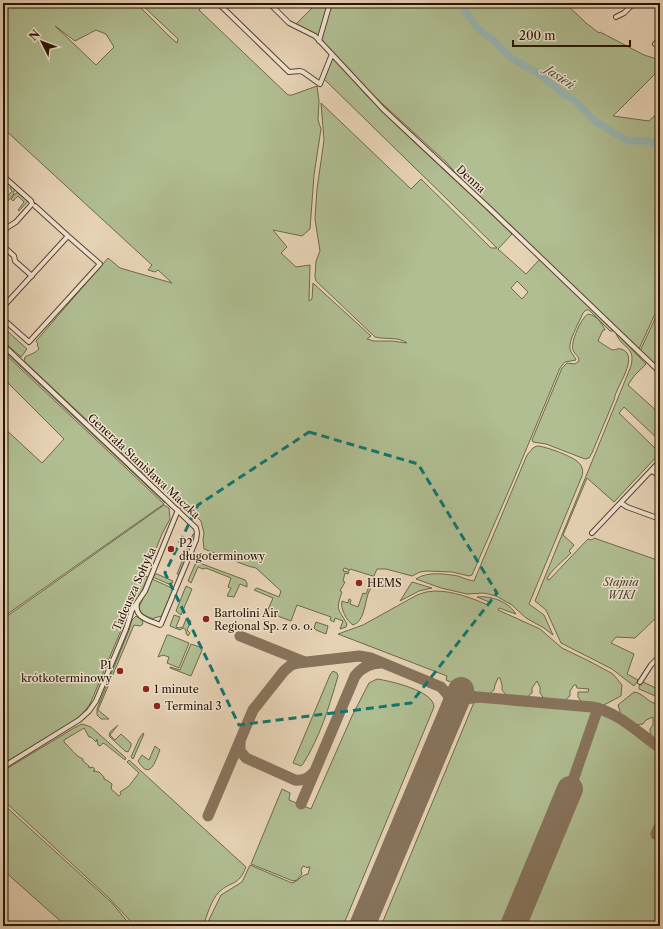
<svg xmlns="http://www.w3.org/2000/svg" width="663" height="929" viewBox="0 0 663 929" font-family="'Libre Caslon Text',serif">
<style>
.green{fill:#b0be92;stroke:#6c694a;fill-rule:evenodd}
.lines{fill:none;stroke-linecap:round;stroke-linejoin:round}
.river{stroke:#98b7b4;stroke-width:7}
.taxiway{stroke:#87745c;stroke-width:11}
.runway{stroke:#87745c;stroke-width:26}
.minor-casing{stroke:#57442e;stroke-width:6}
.minor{stroke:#efe2d0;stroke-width:4}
.marked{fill:none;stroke:#0f766e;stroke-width:3;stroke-dasharray:8 5;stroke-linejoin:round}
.poi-dot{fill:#8f2418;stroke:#efe2d0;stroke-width:1.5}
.labels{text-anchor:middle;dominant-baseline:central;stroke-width:3;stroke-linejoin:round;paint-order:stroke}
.street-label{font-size:11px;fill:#271401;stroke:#efe2d0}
.poi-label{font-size:11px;fill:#271401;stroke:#efe2d0;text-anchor:start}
.park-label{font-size:11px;font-style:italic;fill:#50472c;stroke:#efe2d0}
.water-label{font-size:12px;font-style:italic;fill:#4f4d40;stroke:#efe2d0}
</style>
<rect width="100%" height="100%" fill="#e7d3b6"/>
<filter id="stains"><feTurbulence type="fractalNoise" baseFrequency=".005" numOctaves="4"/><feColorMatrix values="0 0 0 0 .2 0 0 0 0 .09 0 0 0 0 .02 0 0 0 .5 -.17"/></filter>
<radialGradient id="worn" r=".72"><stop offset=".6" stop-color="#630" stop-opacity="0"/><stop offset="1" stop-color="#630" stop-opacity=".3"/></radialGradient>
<path class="green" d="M3 3H136L168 35 177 43 178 39 140 3H205L199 10 288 95H292L317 86 319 101 318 120 321 129 314 175 310 229 302 236 273 230 287 247 281 253 296 267 310 265 309 301 312 299 313 283 371 336 367 339 374 341H392L407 343C397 336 386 340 375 337L316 281 315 277 316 261 320 251 315 219 317 189 324 140 321 103 411 189 421 179 491 248H497L324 79 332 58H334C345 70 355 83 366 95 413 143 464 187 512 234L498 249 526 274 540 259 614 330 613 331H610L589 310H586L583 313C580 321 568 341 570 349 571 354 575 356 576 360L565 362 560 368 513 481 472 575 469 576 452 572 427 571 420 572 412 576 386 569H377L373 578 375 579C373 584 370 589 368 594 365 603 364 622 353 625 347 621 340 609 342 601L348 603 349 599 351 600 350 604 358 607 363 593 366 594 373 576 350 569 349 571 348 570V569L344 568 343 571 349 572 348 574 345 573 343 581 345 582 340 591 342 592C335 611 339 609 347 624L346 627 340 629 343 621 335 618 334 622 330 620 331 617 297 605 291 621 267 612 273 598 254 590 255 589 257 588 279 597 281 591 256 568 248 566 204 549 203 540 204 533 201 521 180 501 170 496 142 472 24 361 25 357C30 354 34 354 39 349L37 345 38 344 36 341 108 258 120 268 172 283 158 270 155 272 148 270 152 265 3 128ZM55 26 75 41 96 30 106 34 114 47 96 65ZM517 281 528 292 522 299 511 288Z
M317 3H565L586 23 599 33 600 32 644 55 660 60V69L613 116 649 121 660 111V303L639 349 477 197 447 163 362 85 352 72 316 35 295 25Z
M11 186 16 190 13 192 14 194 7 202 3 199V194L7 197 12 191 10 188Z
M16 193H18L28 201 19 211 18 210 24 202 18 196 13 201 11 199Z
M660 308V369L640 351Z
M588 314C596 315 602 323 605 330H603L598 341 612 350C615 350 619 348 621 349 639 354 620 382 617 391 615 394 615 397 614 400L592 453 589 458 585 459 546 444 533 442 532 440 562 368 567 363 575 364 579 361C579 356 575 355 573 350 570 343 581 318 588 314Z
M3 327 27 349 21 357 3 341Z
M616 333 646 364 634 376 628 385 660 414V441L624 407 619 413 660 453 614 502 587 478 563 535 574 545 569 551 571 553C564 560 550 571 547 579L549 580 588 539 592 540 594 538 660 561V614L635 638 616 637 611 643 634 654 627 674 638 680 634 686 612 669 561 643 546 610 535 601 631 366C636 345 621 349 616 333Z
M3 348 166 502 165 503 3 350Z
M3 352 164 504 3 617V427L42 463 64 439 3 378Z
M537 446C545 446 575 457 580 464 583 468 583 472 582 476L529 604 544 615 553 635 544 628 526 618 512 605 496 596 484 593 467 594 441 588 416 579C427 571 446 574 458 576 463 578 468 580 474 581L527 455 533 448Z
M164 505 169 508 170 519 162 534 145 576 148 577 141 593 130 609 90 704 80 717 71 723 3 764V619Z
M193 534H195V537L179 575 177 574Z
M196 562H197L245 580 247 583V587L240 584 234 597 227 596 231 588 228 587 231 578 206 568 203 569 198 567 191 583 188 581Z
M157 574 173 581 171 585 153 577 155 574Z
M152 579 174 589 162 616 154 618 153 619C147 616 140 615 139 607Z
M412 582 432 588 419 591 400 601Z
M186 586 192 589 181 615 176 611Z
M435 591C453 591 472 598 488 605L489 602 477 597C491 595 509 602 516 614L499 608 498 610 540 629 562 648 589 661 613 674 622 685 621 696 602 706 582 703 578 697V692H588L589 689 577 688 576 685H574L570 691V696L564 701 545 700 540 693V687L537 681 532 688V693L526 698 507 696 502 690V685L500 678H498L495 685 494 690 488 695 478 693 446 680 447 676 338 634 363 625 417 595 426 592Z
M174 615 180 617 176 627 179 628 183 627 186 619 191 621 187 630 190 633 188 636 186 633V630L183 628 180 630 170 626Z
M136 616 142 620 143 624 140 626 134 625 98 710 109 719H101L97 715V709L129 630 132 620Z
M316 622 328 626 326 634 316 630 314 628Z
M167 635H169L189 643 179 668 167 663 169 657 163 655 158 657Z
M191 644 202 648V650L191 676 170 668V667L180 670Z
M333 671 337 673 338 676C329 707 320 737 303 764L301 766 293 763 330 675Z
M377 679C391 681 434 691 434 707L343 926H206L221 895 242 882 250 865 292 883C299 881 301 875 308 874L310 867H308V868L303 866 301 870 302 874 297 880 293 881 251 864 282 789 290 793 289 800 311 809 352 716 369 683Z
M641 682H643L660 690V698L639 689V687Z
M634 692C645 693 649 706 660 703V744C654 739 650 737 650 729L653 725V717L646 720 643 724 635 725 621 715 618 705Z
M475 700 590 710C617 715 639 736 660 752V820L652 838 660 841V926H381Z
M82 724 91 727 126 758 125 760 105 744 103 743 100 746 98 745 97 739 96 742 91 737H89L84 728 64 740V742C70 747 75 756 83 759V761L89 766V768L93 767 95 770 93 771 99 772 104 777V779L108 781 112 784 111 789 119 796 121 794 120 792 129 786 139 773 127 762 129 760 246 867C238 887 232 880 219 892 211 900 207 916 203 926H135L110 899 3 800V771L74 728Z
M118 725 110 735 115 740 121 734 131 743V746L128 752 125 751 109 736 110 732Z
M143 733 144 734 133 759 131 757 139 739Z
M155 746 160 750C155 762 150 781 138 761L142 755 149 760Z
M3 804 112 903 131 926H66L3 870Z"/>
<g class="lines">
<path class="river" d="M462 3 466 13 477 28 492 39 510 57 542 76 563 94 573 99 595 121 624 139 630 141H648L660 146"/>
<path class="taxiway" d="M240 636 305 662
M452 710 466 699 478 697 592 707C618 712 639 733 660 748
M240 741V751L246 758 295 780C303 781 309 779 314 772
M570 789 598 708
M301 804 355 676C362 667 370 663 381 663
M208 816 253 710 284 671 291 665 298 663 359 656 371 658 441 687 448 695 452 710
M656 834 660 825"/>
<path class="runway" d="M362 926 461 690
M513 926 570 789"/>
<g class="minor-casing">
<path id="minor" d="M218 3 289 72 300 71 303 72 320 84 332 54
M269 3 289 23 315 36 383 109 490 209 660 372
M616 17 624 13 634 3
M319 41 330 3
M655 44 660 39
M3 176 31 201 32 204 16 222 8 227 3 232
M3 246 14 256 15 261 32 276
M3 307 68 236 35 206
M3 319 29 342 100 264 68 236
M3 345 196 528 197 533 196 540 161 624 160 625C149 620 134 618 137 603
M651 471 660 475
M621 503 627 507 660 519
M592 533 660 461
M640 682 651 665 660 656
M3 767 79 720 89 711 96 701 126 629 132 610 145 591 178 510"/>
</g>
<use href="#minor" class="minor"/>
</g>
<path class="marked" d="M309 432 418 464 497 593 411 703 239 725 165 573 198 505Z"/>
<g class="poi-dot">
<circle cx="171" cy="549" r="4"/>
<circle cx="359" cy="583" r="4"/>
<circle cx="206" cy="619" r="4"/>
<circle cx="120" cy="671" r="4"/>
<circle cx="146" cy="689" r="4"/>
<circle cx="157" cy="706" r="4"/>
</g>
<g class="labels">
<g class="street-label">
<text transform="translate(471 179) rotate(43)">Denna</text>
<text transform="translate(144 466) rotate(43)">Generała Stanisława Maczka</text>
<text transform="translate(134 589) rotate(-66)">Tadeusza Sołtyka</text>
</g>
<g class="poi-label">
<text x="179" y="543">P2<tspan x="179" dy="13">długoterminowy</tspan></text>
<text x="367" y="583">HEMS</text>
<text x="214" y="613">Bartolini Air<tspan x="214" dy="13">Regional Sp. z o. o.</tspan></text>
<text x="112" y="665" text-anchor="end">P1<tspan x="112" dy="13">krótkoterminowy</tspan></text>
<text x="154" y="689">1 minute</text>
<text x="165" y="706">Terminal 3</text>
</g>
<g class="park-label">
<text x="621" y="582">Stajnia<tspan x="621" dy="13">WIKI</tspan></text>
</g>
<g class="water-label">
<text transform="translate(560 77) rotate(34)">Jasień</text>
</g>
</g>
<rect width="663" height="929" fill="none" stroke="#e7d3b6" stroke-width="16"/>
<rect x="4" y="4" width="655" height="921" fill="none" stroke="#271401" stroke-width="2"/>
<rect x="8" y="8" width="647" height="913" fill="none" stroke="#271401"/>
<g transform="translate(42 42) rotate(312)" stroke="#efe2d0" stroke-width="3" paint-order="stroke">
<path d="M0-3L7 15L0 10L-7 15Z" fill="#271401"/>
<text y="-6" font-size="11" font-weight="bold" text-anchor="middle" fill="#271401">N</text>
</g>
<path d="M513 40v6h117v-6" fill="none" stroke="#271401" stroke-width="2"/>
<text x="519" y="40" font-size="12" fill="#271401" stroke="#efe2d0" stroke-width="3" paint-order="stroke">200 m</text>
<rect width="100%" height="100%" filter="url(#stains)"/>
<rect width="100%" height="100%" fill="url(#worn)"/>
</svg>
